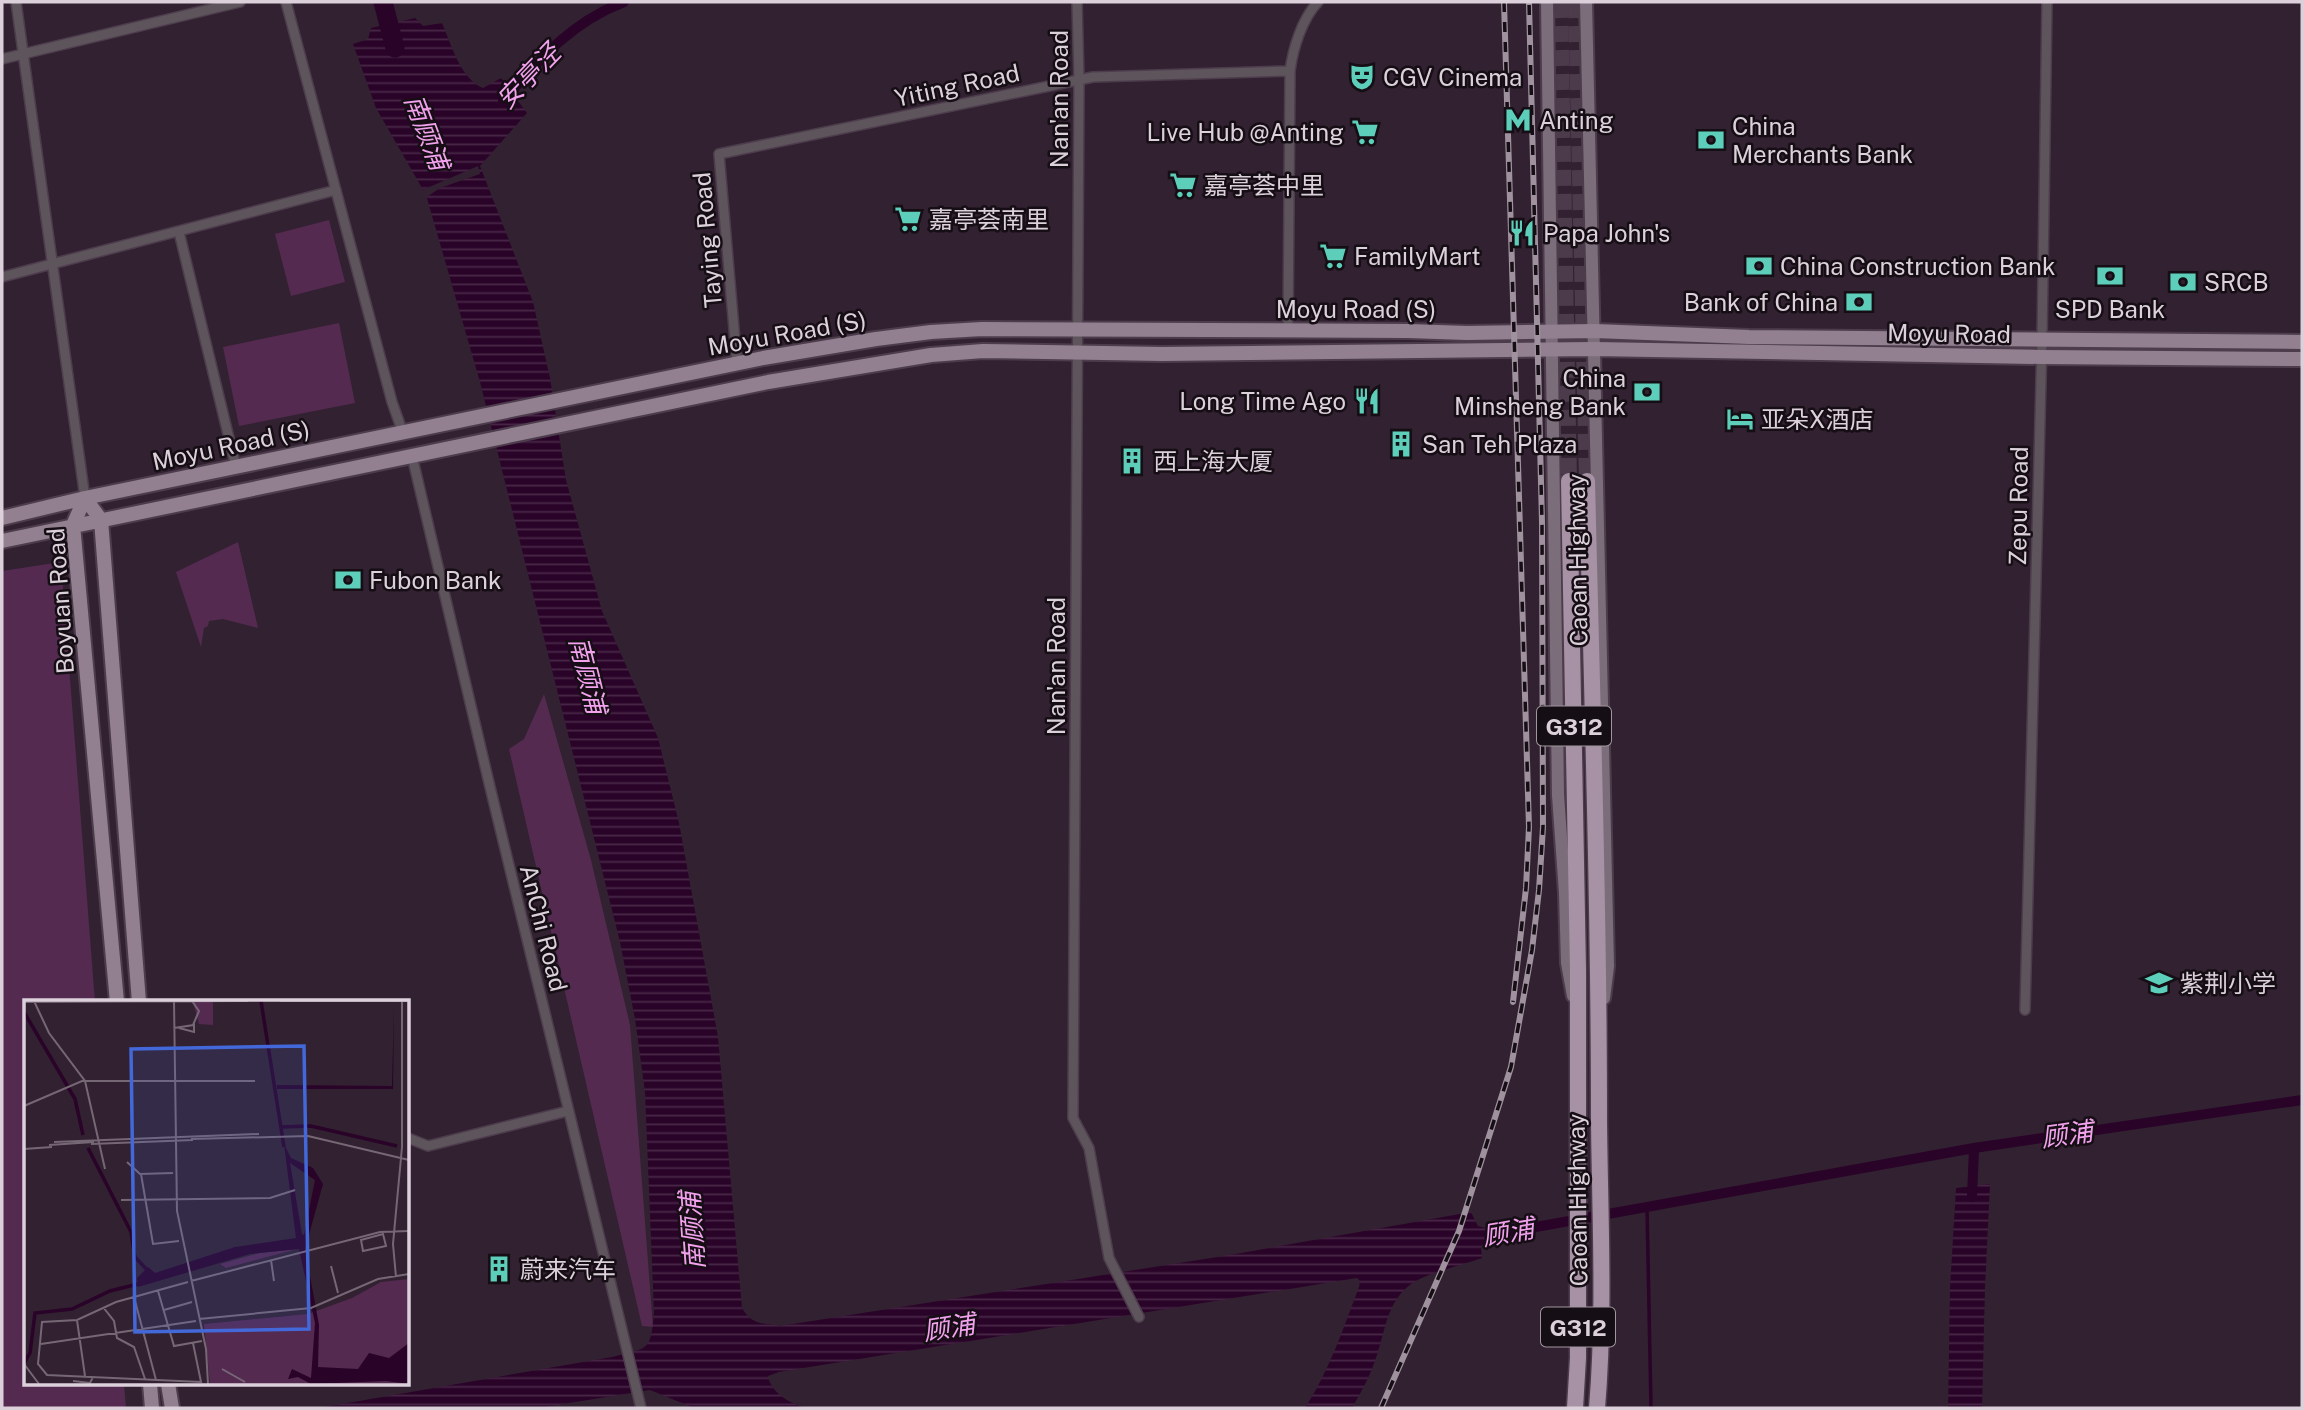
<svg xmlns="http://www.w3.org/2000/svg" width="2304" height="1410" viewBox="0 0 2304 1410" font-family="'Public Sans','Noto Sans SC',sans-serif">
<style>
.park{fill:#542a51}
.water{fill:url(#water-rules)}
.pier{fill:#322131}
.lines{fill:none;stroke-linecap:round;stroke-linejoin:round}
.stream{stroke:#2a0329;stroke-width:3.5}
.canal{stroke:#2a0329;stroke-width:10}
.river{stroke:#2a0329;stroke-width:19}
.highway-tunnel{stroke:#4c3b4a;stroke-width:16;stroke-dasharray:16 8;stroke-linecap:butt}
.street-casing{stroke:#4d3d4c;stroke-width:12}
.secondary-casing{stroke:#4d3d4c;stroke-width:16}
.primary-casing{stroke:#4d3d4c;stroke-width:18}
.highway-casing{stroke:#4d3d4c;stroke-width:19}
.street{stroke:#5d545c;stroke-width:9}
.secondary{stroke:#7b6d7a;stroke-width:12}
.primary{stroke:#928090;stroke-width:14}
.highway{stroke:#a791a4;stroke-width:16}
.rail-casing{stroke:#9f929e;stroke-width:6}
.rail{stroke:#160e15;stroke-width:3.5;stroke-dasharray:10;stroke-linecap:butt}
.labels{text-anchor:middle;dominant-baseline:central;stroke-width:5;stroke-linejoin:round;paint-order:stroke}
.shield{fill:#160e15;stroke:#a196a0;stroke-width:2}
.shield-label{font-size:23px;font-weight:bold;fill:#dcd1db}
.poi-label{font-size:24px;fill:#dcd1db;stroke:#160e15;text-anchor:start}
.street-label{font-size:24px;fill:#dcd1db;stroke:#160e15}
.water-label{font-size:26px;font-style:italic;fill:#f2a1ed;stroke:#160e15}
.inset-river{fill:none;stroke:#2a0329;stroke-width:3.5}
.inset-road{fill:none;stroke:#766775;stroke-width:2}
.view{fill:#4368d9;fill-opacity:0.15;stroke:#4368d9;stroke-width:3.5}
.inset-edge{fill:none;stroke:#dcd1db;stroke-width:3.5}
</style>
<defs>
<pattern id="water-rules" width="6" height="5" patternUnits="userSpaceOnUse" patternTransform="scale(1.75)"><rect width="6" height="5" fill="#2a0329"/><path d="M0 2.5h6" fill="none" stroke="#482747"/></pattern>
</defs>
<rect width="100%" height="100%" fill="#322131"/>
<path class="park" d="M329 220 345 282 291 296 275 234Z
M339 323 355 403 239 426 223 347Z
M238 542 258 628 223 619 209 621 208 626 204 628 201 647 205 659 176 572Z
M61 562 95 1002H26V1384H124L126 1408H2V571Z
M544 694 591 860 630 1025 653 1327 642 1326 509 749 524 739Z"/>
<path class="water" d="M415 18 423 26 442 23C451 43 460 79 483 88L501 78 527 113 480 166 533 302 550 378 566 480 602 611 658 738 679 823 718 1037 742 1308C752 1325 762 1323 780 1326L1230 1255 1471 1212 1478 1226 1486 1228 1510 1224 1512 1236 1486 1242 1481 1246 1482 1258C1463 1265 1427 1273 1411 1284 1387 1302 1386 1328 1377 1355 1371 1374 1362 1391 1352 1408H1305C1329 1371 1343 1329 1359 1287L1360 1281 1357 1278 779 1372 768 1376C771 1393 790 1403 805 1408H694L650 1390 538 1408H319L612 1357C648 1348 651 1352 654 1312L645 1092 635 1019 620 942 480 382 426 195 376 108 353 44 368 39 371 28Z
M1990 1184 1985 1288 1982 1408H1948L1950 1288 1956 1188Z"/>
<path class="pier" d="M478 166 480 174 440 188 424 199 420 191Z"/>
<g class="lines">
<path class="stream" d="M1647 1207 1651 1408"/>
<path class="canal" d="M503 101C539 60 571 22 624 2
M1972 1197 1974 1148
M1497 1234 1974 1148 2302 1100"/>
<path class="river" d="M383 2 395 48"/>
<path class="highway-tunnel" d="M1560 2 1569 481
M1576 2 1587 481"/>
<g class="street-casing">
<path id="street" d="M16 2 85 498
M286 2 392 402 403 433
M1077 2 1079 80 1073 1118 1089 1148 1109 1258 1139 1317
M2 59 240 2
M179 232 236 467
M2 277 336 190
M1288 332 1290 71C1293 48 1302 19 1318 2
M737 364 719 154 1093 77 1290 71
M412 456 490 787 641 1408
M2025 1010 2042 341 2047 2
M408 1138 428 1146 568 1111"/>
</g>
<g class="secondary-casing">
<path id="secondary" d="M1547 2 1558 795 1565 893 1567 963 1573 996
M1586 2 1608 966 1604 998"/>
</g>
<g class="primary-casing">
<path id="primary" d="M85 498 101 520 139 1002
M85 498 73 525 117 1002
M2 518 85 498 763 358 876 339 931 332 982 329 1408 331 1467 333 1595 331 1749 337 2302 342
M2 541 768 382 931 355 983 351 1162 354 1595 349 2041 357 2302 359
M150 1384 152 1408
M168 1384 172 1408"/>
</g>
<g class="highway-casing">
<path id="highway" d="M1569 481 1578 970V1358L1575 1408
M1587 481C1592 695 1599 908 1599 1122 1600 1217 1605 1313 1597 1408"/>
</g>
<use href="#street" class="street"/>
<use href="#secondary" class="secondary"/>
<use href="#primary" class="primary"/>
<use href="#highway" class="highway"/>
<g class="rail-casing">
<path id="rail" d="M1504 2 1529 827 1526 888 1513 1002
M1381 1408 1459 1231 1511 1067 1532 950 1539 890 1543 827 1542 522 1529 2"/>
</g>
<use href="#rail" class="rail"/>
</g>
<defs>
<g id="theatre-bare" transform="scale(2.1)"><path d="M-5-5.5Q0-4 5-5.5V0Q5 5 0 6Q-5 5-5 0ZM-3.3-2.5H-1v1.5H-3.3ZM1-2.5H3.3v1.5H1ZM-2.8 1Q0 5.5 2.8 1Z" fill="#5dceb9" stroke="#160e15" stroke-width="2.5" paint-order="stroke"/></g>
<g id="metro-bare" transform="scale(2.1)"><path d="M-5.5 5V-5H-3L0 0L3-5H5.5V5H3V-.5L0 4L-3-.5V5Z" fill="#5dceb9" stroke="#160e15" stroke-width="2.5" paint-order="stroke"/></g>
<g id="supermarket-bare" transform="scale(2.1)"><path d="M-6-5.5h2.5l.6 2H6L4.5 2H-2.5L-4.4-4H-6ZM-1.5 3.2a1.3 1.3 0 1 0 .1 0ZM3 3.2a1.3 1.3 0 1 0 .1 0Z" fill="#5dceb9" stroke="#160e15" stroke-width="2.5" paint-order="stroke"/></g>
<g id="bank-bare" transform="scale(2.1)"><path d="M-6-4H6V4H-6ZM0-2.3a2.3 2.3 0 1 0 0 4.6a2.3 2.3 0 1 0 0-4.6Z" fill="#5dceb9" stroke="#160e15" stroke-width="2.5" paint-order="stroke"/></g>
<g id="restaurant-bare" transform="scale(2.1)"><path d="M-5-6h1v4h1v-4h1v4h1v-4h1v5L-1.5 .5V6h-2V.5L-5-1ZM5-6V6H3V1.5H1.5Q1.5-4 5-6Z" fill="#5dceb9" stroke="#160e15" stroke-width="2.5" paint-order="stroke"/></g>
<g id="hotel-bare" transform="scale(2.1)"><path d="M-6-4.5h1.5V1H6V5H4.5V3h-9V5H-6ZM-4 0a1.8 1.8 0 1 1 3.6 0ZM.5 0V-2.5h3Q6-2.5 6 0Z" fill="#5dceb9" stroke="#160e15" stroke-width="2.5" paint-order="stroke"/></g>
<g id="building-bare" transform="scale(2.1)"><path d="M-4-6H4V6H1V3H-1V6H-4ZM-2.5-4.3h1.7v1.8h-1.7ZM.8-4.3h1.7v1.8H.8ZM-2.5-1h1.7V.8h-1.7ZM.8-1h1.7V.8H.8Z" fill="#5dceb9" stroke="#160e15" stroke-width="2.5" paint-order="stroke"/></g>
<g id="school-bare" transform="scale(2.1)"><path d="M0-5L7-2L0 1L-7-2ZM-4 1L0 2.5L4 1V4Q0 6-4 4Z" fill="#5dceb9" stroke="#160e15" stroke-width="2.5" paint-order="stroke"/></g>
</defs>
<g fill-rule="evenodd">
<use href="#theatre-bare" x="1362" y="77"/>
<use href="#metro-bare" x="1518" y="120"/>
<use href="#supermarket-bare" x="1365" y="132"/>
<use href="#bank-bare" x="1711" y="140"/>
<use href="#supermarket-bare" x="1183" y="185"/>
<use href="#supermarket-bare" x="908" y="219"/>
<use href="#restaurant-bare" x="1522" y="233"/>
<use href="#supermarket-bare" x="1333" y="256"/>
<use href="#bank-bare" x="1759" y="266"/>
<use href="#bank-bare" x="2110" y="276"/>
<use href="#bank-bare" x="2183" y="282"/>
<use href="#bank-bare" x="1859" y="302"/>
<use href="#bank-bare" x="1647" y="392"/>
<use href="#restaurant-bare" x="1367" y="401"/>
<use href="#hotel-bare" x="1740" y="419"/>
<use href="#building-bare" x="1401" y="444"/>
<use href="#building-bare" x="1132" y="461"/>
<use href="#bank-bare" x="348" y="580"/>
<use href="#school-bare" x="2159" y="983"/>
<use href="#building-bare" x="499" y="1269"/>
</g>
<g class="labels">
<g class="shield">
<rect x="1537" y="706.5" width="74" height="39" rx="5"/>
<rect x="1541" y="1307.5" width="74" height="39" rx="5"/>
</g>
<g class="shield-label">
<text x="1574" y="726">G312</text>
<text x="1578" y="1327">G312</text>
</g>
<g class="poi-label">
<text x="1383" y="77">CGV Cinema</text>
<text x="1539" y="120">Anting</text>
<text x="1732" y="126">China<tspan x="1732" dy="28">Merchants Bank</tspan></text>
<text x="1344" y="132" text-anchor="end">Live Hub @Anting</text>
<text x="1204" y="185">嘉亭荟中里</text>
<text x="929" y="219">嘉亭荟南里</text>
<text x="1543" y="233">Papa John's</text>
<text x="1354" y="256">FamilyMart</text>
<text x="1780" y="266">China Construction Bank</text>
<text x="2204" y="282">SRCB</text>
<text x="1838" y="302" text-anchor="end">Bank of China</text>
<text x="2110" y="309" text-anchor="middle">SPD Bank</text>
<text x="1626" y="378" text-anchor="end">China<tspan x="1626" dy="28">Minsheng Bank</tspan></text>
<text x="1346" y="401" text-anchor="end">Long Time Ago</text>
<text x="1761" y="419">亚朵X酒店</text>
<text x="1422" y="444">San Teh Plaza</text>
<text x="1153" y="461">西上海大厦</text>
<text x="369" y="580">Fubon Bank</text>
<text x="2180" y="983">紫荆小学</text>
<text x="520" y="1269">蔚来汽车</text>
</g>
<g class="street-label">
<text transform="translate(957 85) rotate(-12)">Yiting Road</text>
<text transform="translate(1059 99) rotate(-90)">Nan'an Road</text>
<text transform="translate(707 240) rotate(-95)">Taying Road</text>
<text x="1356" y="309">Moyu Road (S)</text>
<text transform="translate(787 333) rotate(-10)">Moyu Road (S)</text>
<text transform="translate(1949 333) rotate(1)">Moyu Road</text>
<text transform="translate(231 445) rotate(-12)">Moyu Road (S)</text>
<text transform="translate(2018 506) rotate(-89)">Zepu Road</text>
<text transform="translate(1577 560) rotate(-91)">Caoan Highway</text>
<text transform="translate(60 601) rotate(-94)">Boyuan Road</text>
<text transform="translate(1056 666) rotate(-90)">Nan'an Road</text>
<text transform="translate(544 928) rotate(76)">AnChi Road</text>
<text transform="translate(1577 1200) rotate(-91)">Caoan Highway</text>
</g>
<g class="water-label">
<text transform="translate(528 76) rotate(-46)">安亭泾</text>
<text transform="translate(427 132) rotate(69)">南顾浦</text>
<text transform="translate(588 675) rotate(76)">南顾浦</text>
<text transform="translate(2067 1134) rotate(-8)">顾浦</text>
<text transform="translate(692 1231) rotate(-94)">南顾浦</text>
<text transform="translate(1508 1232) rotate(-10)">顾浦</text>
<text transform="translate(949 1327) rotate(-9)">顾浦</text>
</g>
</g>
<g transform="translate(24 1000)">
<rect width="385" height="385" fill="#322131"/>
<path d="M169 2H189V25L175 24ZM273 249 202 268 196 264 236 253ZM385 279V384H186L180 324 284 314 328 298 357 282Z" fill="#542a51"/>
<path d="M370 7 369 89H253V85L368 86ZM260 144 267 158 289 168 299 184 281 249 295 325 294 367 334 369 345 353 365 358 385 343V384L362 381 287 384 274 377 264 379 268 369 287 378 291 323 275 249 226 254 114 287 113 278 124 267 131 273 211 247 272 238ZM266 163 291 180 280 235 278 234Z" fill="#2a0329" fill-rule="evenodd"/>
<path class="inset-river" d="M237 1 260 147M0 12 51 99 59 135M256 127 287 126 373 146M64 148 107 232 111 257 125 272M0 363 6 353 11 313 48 309 86 291 118 283"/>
<path class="inset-road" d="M10 1 25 33 61 81 81 169M150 1 153 211 182 349 184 384M168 1 175 11 169 25M256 1H385M0 2 224 1M150 28 170 25V32L155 28M0 106 58 81H231M167 139 284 136 385 160M30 142 235 134M67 144 169 140M25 145 70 142M0 149 28 147M103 162 116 174 149 173M117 174 129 244 155 241M97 200 246 198 271 190M359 234 362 246 339 251 337 240ZM247 260 250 281M307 266 314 293M372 277 369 244 378 147V1M167 281 356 232 385 231M164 282 92 302 53 320 18 322 14 364 23 375 177 382 169 343M134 291 150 346 178 341M110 297 132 380M79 307 90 321 93 338 110 347 121 379M140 310 168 302M175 319 287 308 354 279 385 274M53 320 61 376M17 344 172 321M0 364 15 384M198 369 221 382M49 381 66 383 69 377"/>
<path class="view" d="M280 46 285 329 111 332 107 49Z"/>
<rect width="385" height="385" class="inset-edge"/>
</g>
<rect width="2304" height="1410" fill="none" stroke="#dcd1db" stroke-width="7"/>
</svg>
